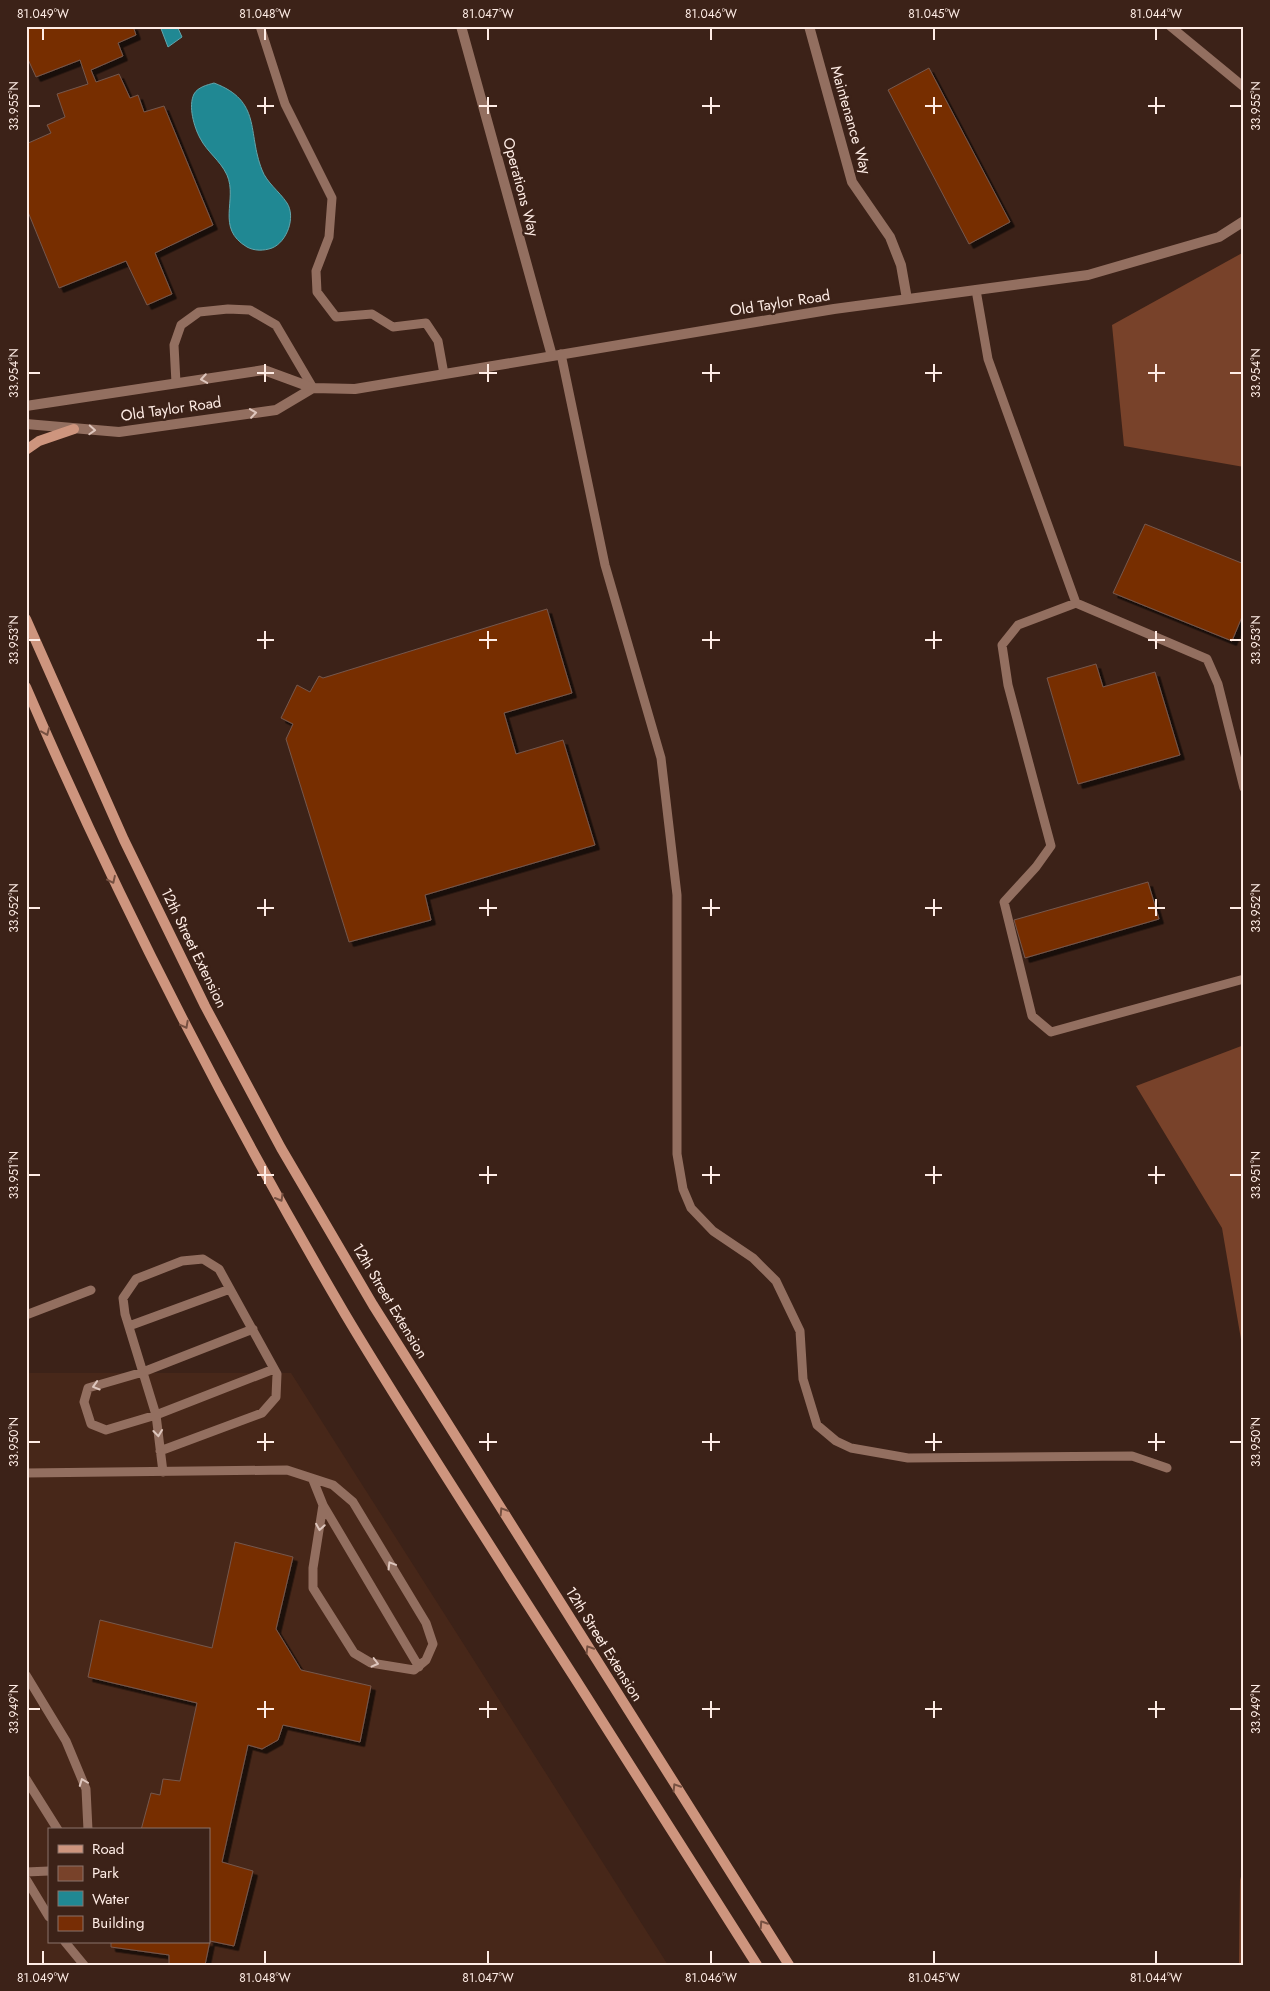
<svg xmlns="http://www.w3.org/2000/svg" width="1270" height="1991" viewBox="0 0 1270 1991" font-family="Jost,sans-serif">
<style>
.built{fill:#472719;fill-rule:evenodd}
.green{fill:#78422a}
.water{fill:#208893;stroke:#63a6ac}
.building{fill:#772d05;stroke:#75584c;filter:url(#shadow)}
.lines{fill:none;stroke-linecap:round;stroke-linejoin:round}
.service{stroke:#936f60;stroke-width:9}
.minor{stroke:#936f60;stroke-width:10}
.secondary{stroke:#ce957e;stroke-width:10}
.oneway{stroke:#dec6bd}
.oneway2{stroke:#765041}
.ticks{fill:none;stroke:#feece5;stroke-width:2}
.labels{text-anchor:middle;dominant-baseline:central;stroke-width:5;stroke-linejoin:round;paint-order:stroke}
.street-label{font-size:15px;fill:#feece5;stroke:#3c2218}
.neatline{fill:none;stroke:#feece5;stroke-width:2}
.ticks-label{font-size:12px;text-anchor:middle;fill:#feece5}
</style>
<defs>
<filter id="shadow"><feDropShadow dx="4.5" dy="4.5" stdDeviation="0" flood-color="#0009"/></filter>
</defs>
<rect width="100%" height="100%" fill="#3c2218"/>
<path class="built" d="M26 1373H291L668 1965H26ZM49 1830H209V1942H49Z"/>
<path class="green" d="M1244 252V467L1124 446 1112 325Z
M1244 1045V1357L1222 1228 1136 1086Z
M1244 1866V1965H1239L1240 1880Z"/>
<path class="water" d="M160 26H177L182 37 168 47Z
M214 83C262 101 247 132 262 170 267 183 279 191 287 203 296 217 287 242 272 248 264 251 254 251 247 247 215 228 238 200 227 175 220 160 207 152 200 138 194 127 188 106 194 94 198 87 207 85 214 83Z"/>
<path class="building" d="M26 26H133L136 35 118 43 123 56 91 70 96 82 119 74 130 98 138 95 144 112 164 106 213 225 155 253 172 294 147 305 126 261 59 288 26 207V144L51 133 47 125 65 117 57 94 88 84 80 60 36 77 26 55Z
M929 68 1010 222 969 244 888 90Z
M1145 524 1244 564V612L1232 641 1113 593Z
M547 609 572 693 504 713 516 754 563 740 595 845 425 895 431 920 349 942 286 739 293 724 281 718 297 685 310 692 319 676 323 678Z
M1096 664 1103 687 1155 672 1180 755 1078 784 1047 678Z
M1148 882 1159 919 1025 958 1014 920Z
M235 1542 293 1557 276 1629 301 1670 371 1686 360 1742 283 1725 278 1740 262 1749 248 1745 222 1862 253 1871 234 1946 210 1941 205 1965H169V1955L111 1947V1942H209V1830H141L151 1793 160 1795 163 1779 180 1781 197 1703 88 1677 100 1620 212 1648Z"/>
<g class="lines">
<path class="service" d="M260 26 285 104 332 198 329 237 316 271 317 292 336 317 372 314 393 327 426 323 438 341 444 374
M1170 26 1244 87
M976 290 988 359 1076 603 1207 659 1218 684 1244 788
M561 354 605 565 661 758 677 895V1154L683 1189 691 1208 713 1231 753 1258 776 1281 800 1331 803 1379 817 1425 836 1441 851 1448 908 1458 1132 1456 1167 1468
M176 383 174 345 181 325 199 312 228 309 250 310 276 325 313 388
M1076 603 1018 625 1002 645 1008 685 1051 846 1036 867 1004 902 1032 1016 1051 1032 1244 979
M26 1315 91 1290
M129 1326 230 1289
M253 1329 143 1372 88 1388 84 1402 91 1424 106 1430 156 1415 274 1369
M160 1451 262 1413 276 1397 277 1374 219 1269 203 1259 182 1261 136 1279 123 1298 125 1314 156 1415 163 1472
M26 1473 287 1470 333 1485 353 1502 426 1623 433 1644 426 1660 414 1670 371 1663 354 1653 313 1588V1568L323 1505 313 1480
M323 1505 419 1667
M26 1675 66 1741 86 1789 88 1830
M26 1779 58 1830
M26 1872 49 1871
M26 1879 49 1917
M65 1942 84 1965"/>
<path class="minor" d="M461 26 552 356
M809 26 852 182 890 237 901 265 907 299
M313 388 355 389 834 309 1088 275 1219 237 1244 221
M26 406 264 370 313 388 276 410 119 432 26 424"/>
<path class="secondary" d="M26 450 39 441 74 429
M26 619 124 840 205 1006 281 1148 373 1305 789 1965
M26 687C119 903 226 1111 345 1314 398 1403 455 1490 510 1577 593 1706 675 1836 757 1965"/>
</g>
<defs><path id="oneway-chevron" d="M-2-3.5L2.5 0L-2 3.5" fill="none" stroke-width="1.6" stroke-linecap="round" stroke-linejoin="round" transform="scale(1.25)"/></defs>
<g class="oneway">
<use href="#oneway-chevron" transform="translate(204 379) rotate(171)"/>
<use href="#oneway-chevron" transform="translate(253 413) rotate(-8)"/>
<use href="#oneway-chevron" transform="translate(92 430) rotate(3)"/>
<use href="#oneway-chevron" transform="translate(96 1386) rotate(163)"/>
<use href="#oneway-chevron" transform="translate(158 1433) rotate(84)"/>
<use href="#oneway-chevron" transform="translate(320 1527) rotate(99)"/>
<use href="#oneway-chevron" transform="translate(391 1565) rotate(-121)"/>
<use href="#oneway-chevron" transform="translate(375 1663) rotate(14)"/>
<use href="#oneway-chevron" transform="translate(83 1782) rotate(-111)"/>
</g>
<g class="oneway2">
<use href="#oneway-chevron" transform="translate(46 732) rotate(67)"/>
<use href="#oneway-chevron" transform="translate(112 880) rotate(65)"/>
<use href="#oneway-chevron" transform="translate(185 1025) rotate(62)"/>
<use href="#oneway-chevron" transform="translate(280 1198) rotate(60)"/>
<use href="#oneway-chevron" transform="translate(503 1511) rotate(-122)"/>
<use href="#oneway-chevron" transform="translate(589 1649) rotate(-122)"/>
<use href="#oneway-chevron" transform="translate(676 1787) rotate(-122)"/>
<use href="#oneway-chevron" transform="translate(763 1924) rotate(-123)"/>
</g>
<path class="ticks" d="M43 28V40M265 28V40M488 28V40M711 28V40M934 28V40M1156 28V40M265 97V114M488 97V114M711 97V114M934 97V114M1156 97V114M28 106H40M257 106H274M479 106H497M702 106H720M925 106H942M1148 106H1165M1230 106H1242M265 364V382M488 364V382M711 364V382M934 364V382M1156 364V382M28 373H40M257 373H274M479 373H497M702 373H720M925 373H942M1148 373H1165M1230 373H1242M265 631V649M488 631V649M711 631V649M934 631V649M1156 631V649M28 640H40M257 640H274M479 640H497M702 640H720M925 640H942M1148 640H1165M1230 640H1242M265 899V916M488 899V916M711 899V916M934 899V916M1156 899V916M28 908H40M257 908H274M479 908H497M702 908H720M925 908H942M1148 908H1165M1230 908H1242M265 1166V1184M488 1166V1184M711 1166V1184M934 1166V1184M1156 1166V1184M28 1175H40M257 1175H274M479 1175H497M702 1175H720M925 1175H942M1148 1175H1165M1230 1175H1242M265 1433V1451M488 1433V1451M711 1433V1451M934 1433V1451M1156 1433V1451M28 1442H40M257 1442H274M479 1442H497M702 1442H720M925 1442H942M1148 1442H1165M1230 1442H1242M265 1701V1718M488 1701V1718M711 1701V1718M934 1701V1718M1156 1701V1718M28 1709H40M257 1709H274M479 1709H497M702 1709H720M925 1709H942M1148 1709H1165M1230 1709H1242M43 1951V1964M265 1951V1964M488 1951V1964M711 1951V1964M934 1951V1964M1156 1951V1964"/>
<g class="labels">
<g class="street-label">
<text transform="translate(851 120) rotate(74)">Maintenance Way</text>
<text transform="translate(521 187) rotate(75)">Operations Way</text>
<text transform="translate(780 303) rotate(-9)">Old Taylor Road</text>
<text transform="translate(171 409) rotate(-8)">Old Taylor Road</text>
<text transform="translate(194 948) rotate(64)">12th Street Extension</text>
<text transform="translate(390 1301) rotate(59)">12th Street Extension</text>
<text transform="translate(604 1644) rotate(58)">12th Street Extension</text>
</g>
</g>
<rect width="1270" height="1991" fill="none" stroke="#3c2218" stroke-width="55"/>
<rect x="48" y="1828" width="162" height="115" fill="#3c2218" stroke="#8a736a"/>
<rect x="58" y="1845" width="25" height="8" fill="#ce957e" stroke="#8a736a"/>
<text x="92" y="1854" font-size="15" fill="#feece5">Road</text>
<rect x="58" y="1866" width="25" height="15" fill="#78422a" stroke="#8a736a"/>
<text x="92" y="1878" font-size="15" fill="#feece5">Park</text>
<rect x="58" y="1891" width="25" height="15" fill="#208893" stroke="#8a736a"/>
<text x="92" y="1904" font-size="15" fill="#feece5">Water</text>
<rect x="58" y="1916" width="25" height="15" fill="#772d05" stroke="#8a736a"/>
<text x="92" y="1928" font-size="15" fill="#feece5">Building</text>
<rect x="28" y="28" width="1214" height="1936" class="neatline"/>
<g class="ticks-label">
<text x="43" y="18">81.049°W</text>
<text x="265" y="18">81.048°W</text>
<text x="488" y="18">81.047°W</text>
<text x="711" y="18">81.046°W</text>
<text x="934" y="18">81.045°W</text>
<text x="1156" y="18">81.044°W</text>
<text transform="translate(14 106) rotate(-90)" y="4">33.955°N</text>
<text transform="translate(1256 106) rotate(-90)" y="4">33.955°N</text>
<text transform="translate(14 373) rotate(-90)" y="4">33.954°N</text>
<text transform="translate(1256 373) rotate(-90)" y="4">33.954°N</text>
<text transform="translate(14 640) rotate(-90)" y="4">33.953°N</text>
<text transform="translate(1256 640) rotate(-90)" y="4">33.953°N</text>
<text transform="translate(14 908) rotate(-90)" y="4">33.952°N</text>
<text transform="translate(1256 908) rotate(-90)" y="4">33.952°N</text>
<text transform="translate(14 1175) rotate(-90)" y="4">33.951°N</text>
<text transform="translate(1256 1175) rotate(-90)" y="4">33.951°N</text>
<text transform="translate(14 1442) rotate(-90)" y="4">33.950°N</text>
<text transform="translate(1256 1442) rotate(-90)" y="4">33.950°N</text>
<text transform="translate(14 1709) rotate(-90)" y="4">33.949°N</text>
<text transform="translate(1256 1709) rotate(-90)" y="4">33.949°N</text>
<text x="43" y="1982">81.049°W</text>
<text x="265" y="1982">81.048°W</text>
<text x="488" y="1982">81.047°W</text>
<text x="711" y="1982">81.046°W</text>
<text x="934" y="1982">81.045°W</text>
<text x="1156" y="1982">81.044°W</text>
</g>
</svg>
